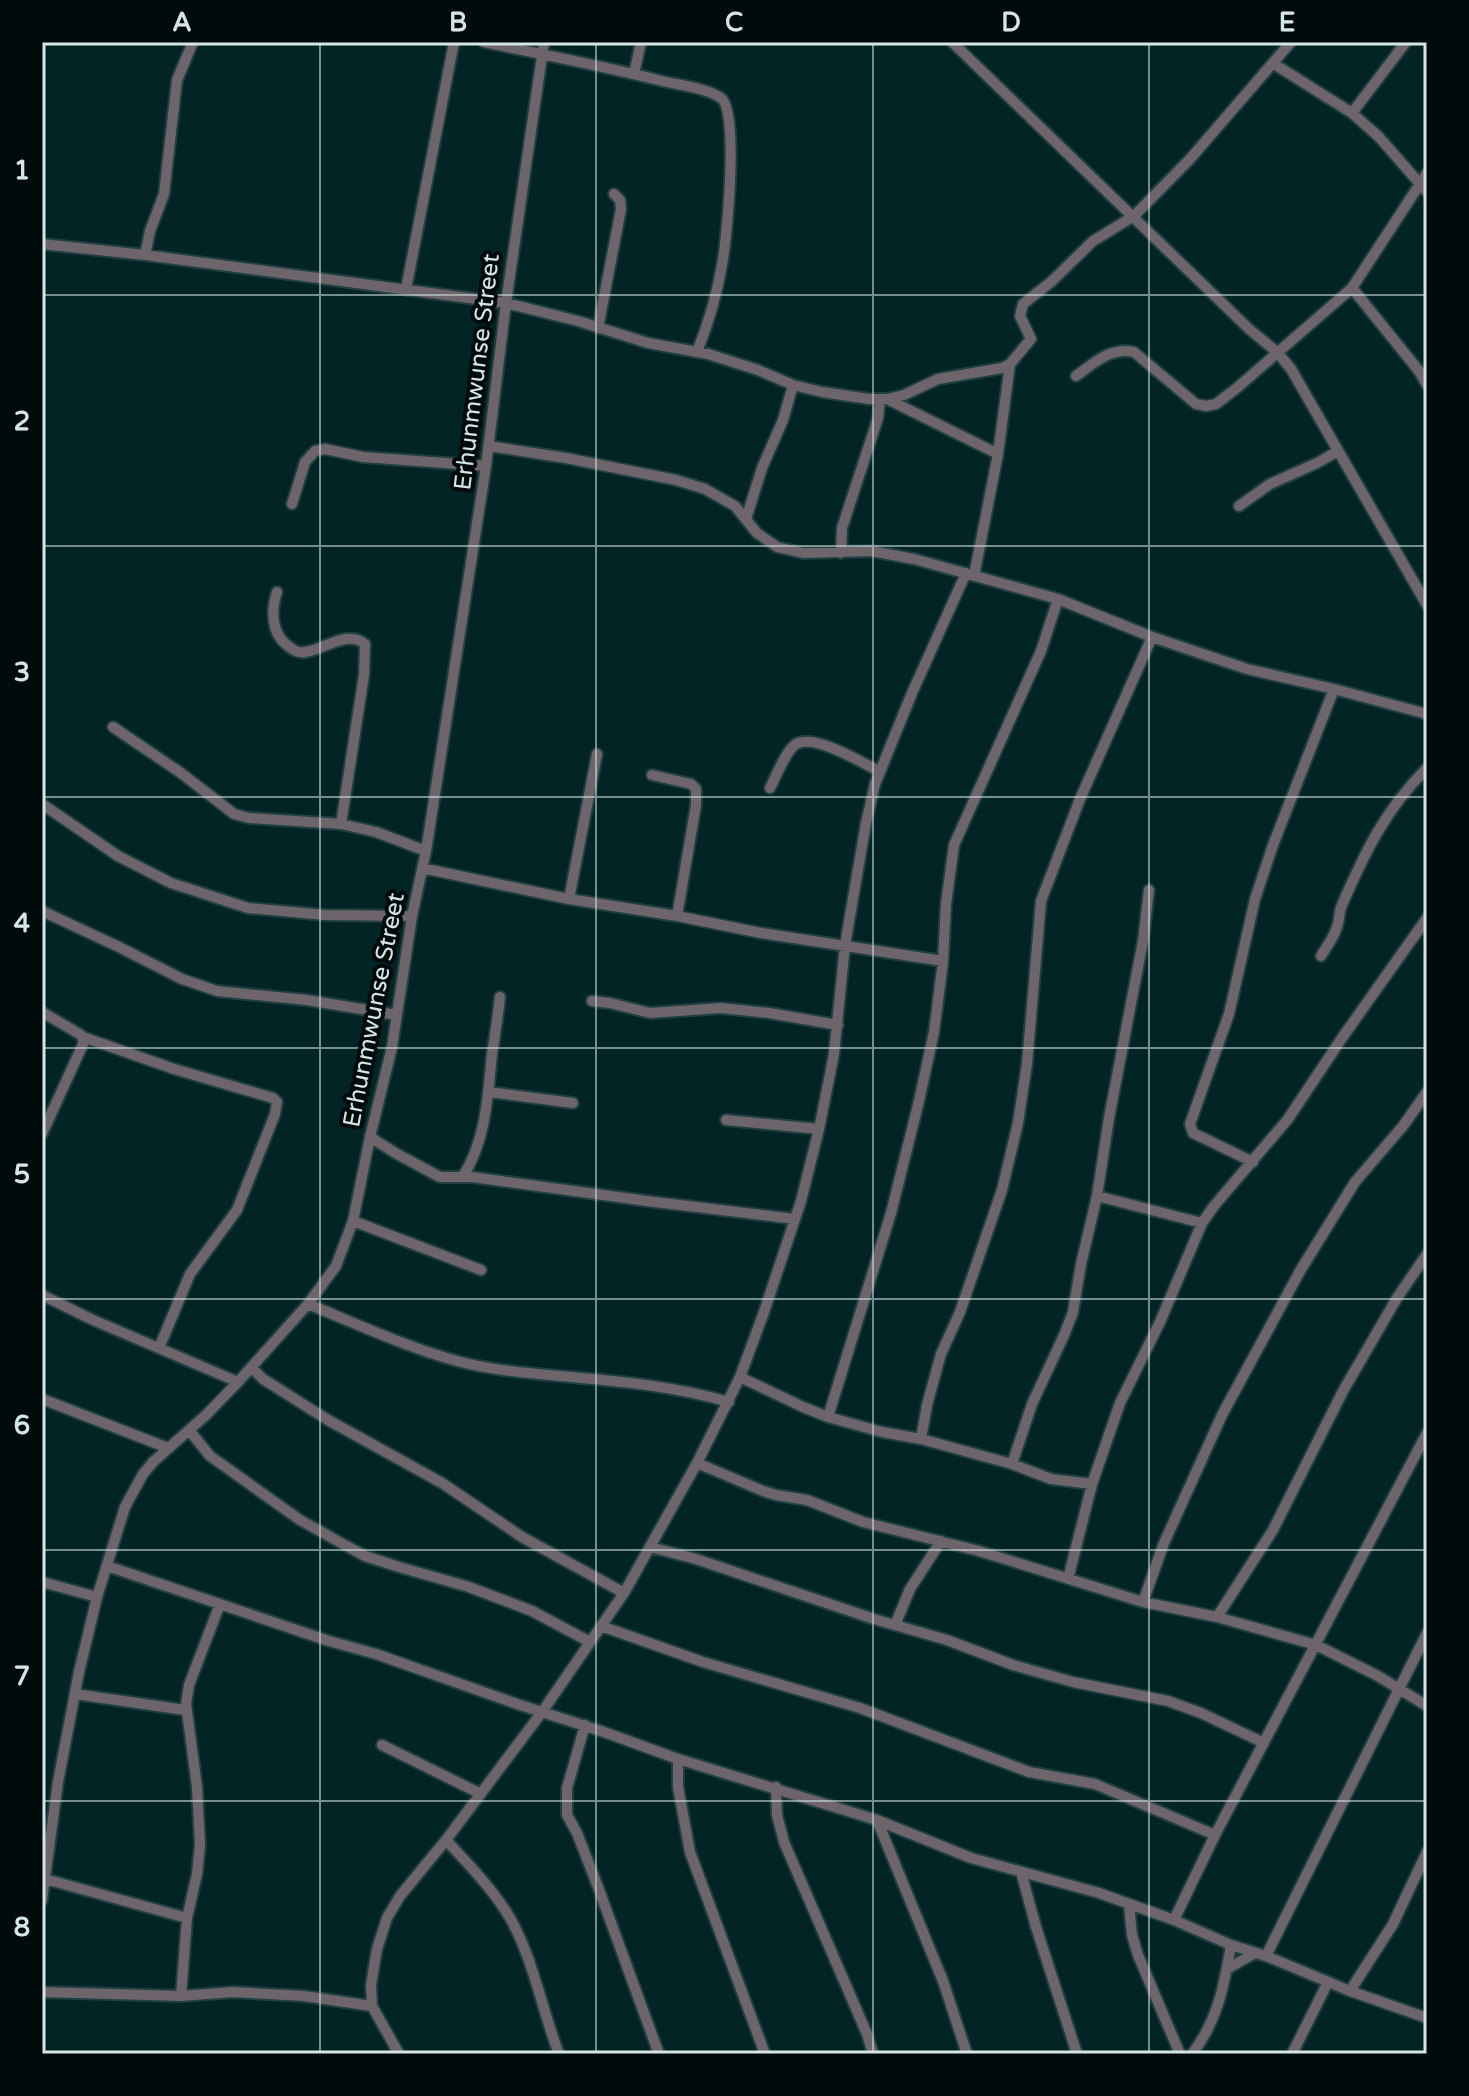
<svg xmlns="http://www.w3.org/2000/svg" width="1469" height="2096" viewBox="0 0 1469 2096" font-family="'Varela Round',sans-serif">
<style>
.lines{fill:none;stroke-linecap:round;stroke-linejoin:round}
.minor-casing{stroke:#203f40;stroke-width:14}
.minor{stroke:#6e646b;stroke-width:10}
.grid{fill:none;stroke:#d5e6e6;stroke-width:2;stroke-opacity:0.55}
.labels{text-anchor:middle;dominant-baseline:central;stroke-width:8;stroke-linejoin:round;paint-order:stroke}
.street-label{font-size:24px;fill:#d5e6e6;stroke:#020b0b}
.neatline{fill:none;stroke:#d5e6e6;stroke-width:3}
.grid-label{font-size:26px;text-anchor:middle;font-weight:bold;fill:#d5e6e6}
</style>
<rect width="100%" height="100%" fill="#032425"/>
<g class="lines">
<g class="minor-casing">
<path id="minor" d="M484 42C544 55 603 66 662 81 679 85 707 88 721 98 739 111 727 234 723 259 718 291 709 322 697 352
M952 42 1249 329 1278 353 1291 369 1427 605
M1406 42 1352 113 1379 137 1427 192
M1274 64 1352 113
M634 74 641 42
M42 244 145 255 506 303 578 321 648 343 708 354 758 370 793 385 822 392 869 399H887L904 395 938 379 1002 368 1010 364
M145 255 150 231 164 194 177 80 193 42
M1352 288 1419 371 1427 385
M406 289 454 42
M598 328 621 209 620 200 614 194
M1076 376C1094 363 1110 347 1134 352L1196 404 1206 406 1216 404 1238 387 1352 288 1427 173
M887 399 998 454
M489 446 566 458 676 480 705 489 735 506 757 533 777 547 803 553 871 551 914 559 1058 599 1152 637 1247 669 1334 689 1427 714
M292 504 305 462 315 451 325 449 363 457 486 466
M1239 506 1270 484 1317 463 1338 451
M746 519 762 468 783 420 793 385
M841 553 842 528 878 418 880 399
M974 576 998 454 1010 364 1031 339 1020 316 1023 304 1051 282 1093 241 1134 216 1190 159 1291 42
M277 592C271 610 271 633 287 645 293 650 297 653 305 652 323 650 348 629 365 644L364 675 341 824
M113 727 181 773 234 814 249 818 341 824 376 832 426 851
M652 775 691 784 696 789V805L677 916
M770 788C776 777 786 750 796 744 814 733 862 763 879 771
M42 804 118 856 171 883 248 908 325 915 412 916
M422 868 569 899 677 916 761 933 943 961
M569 899 597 754
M42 911 119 947 182 979 217 991 307 1000 397 1015
M1321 956C1327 946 1336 935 1338 923 1340 916 1339 911 1342 905 1365 852 1385 810 1427 768
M592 1001 610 1003 650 1013 721 1008 769 1013 838 1025
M42 1012 81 1035 84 1042 42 1134
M83 1037 174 1069 273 1098 277 1102 275 1114 237 1210 190 1274 159 1348
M489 1092 573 1103
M726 1120 819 1129
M370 1137 397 1154 440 1177H472L647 1201 795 1219
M1253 1162 1193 1133 1190 1124 1229 1014 1255 899 1273 845 1334 689
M463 1176C486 1141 488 1094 492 1054 495 1035 498 1016 500 997
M1097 1196 1202 1223
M353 1221 481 1270
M42 1295 93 1320 238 1382
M308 1304C357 1324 406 1347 457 1361 490 1370 526 1373 560 1376 617 1381 674 1386 729 1402
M252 1368 263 1379 328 1420 442 1483 522 1537 624 1593
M740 1377 803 1407 828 1417 882 1432 921 1439 1012 1464 1051 1479 1092 1484
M42 1399 168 1448
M828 1417 891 1213 919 1101 934 1032 943 961 946 904 954 845 1041 651 1058 599
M189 1430 210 1456 300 1520 343 1544 365 1556 399 1567 469 1587 532 1611 590 1642
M921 1439 927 1405 941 1354 960 1312 1002 1190 1018 1123 1027 1064 1041 901 1080 799 1152 637
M697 1463 763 1491 776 1495 807 1500 863 1522 979 1551 1143 1602 1217 1617 1316 1645 1378 1676 1427 1706
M1012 1464 1032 1404 1065 1333 1073 1312 1081 1264 1097 1196 1109 1118 1143 941 1149 890
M650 1547 696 1559 874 1619 947 1640 1013 1665 1073 1682 1168 1701 1201 1713 1264 1743
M107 1566 329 1641 376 1654 517 1704 604 1732 678 1759 877 1820 971 1858 1099 1893 1174 1920 1231 1945 1266 1956 1350 1991 1427 2018
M1068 1579 1092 1484 1120 1403 1160 1322 1202 1223 1214 1206 1288 1119 1342 1038 1427 918
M42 1582 97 1597
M1143 1602 1164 1543 1222 1415 1300 1271 1355 1182 1403 1126 1427 1092
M1217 1617 1273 1530 1343 1391 1397 1298 1427 1254
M895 1625 910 1589 941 1541
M601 1626 703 1662 860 1708 1029 1772 1095 1784 1215 1835
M75 1694 185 1710
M585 1725 567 1788V1815L577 1833 598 1887 659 2054
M382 1745 481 1794
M678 1759V1787L690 1852 765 2054
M776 1787 777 1815 784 1842 867 2034 873 2054
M877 1820 943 1981 967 2054
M446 1840C469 1865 493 1889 510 1918 533 1958 542 2010 559 2054
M1021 1872 1036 1927 1077 2054
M45 1879 187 1918
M42 1900 58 1782 79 1672 97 1597 125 1507 143 1474 153 1462 206 1415 238 1382 308 1304 336 1266 353 1221 370 1137 392 1047 412 916 426 851 486 466 506 303 544 42
M1129 1904 1132 1935 1138 1955 1180 2054
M1174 1920 1215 1835 1427 1433
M1266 1956 1427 1633
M1227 1969 1255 1953
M1350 1991 1393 1924 1427 1852
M42 1992 181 1996 233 1992 304 1996 372 2006
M181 1996 187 1918 197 1874 200 1845 197 1787 186 1704 189 1685 220 1604
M399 2054 372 2006 371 1985 377 1949 387 1918 400 1896 446 1840 542 1712 624 1593 697 1463 740 1377 764 1312 801 1201 819 1129 834 1054 845 945 866 823 875 784 912 693 966 573
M1192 2054C1218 2020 1224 1986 1231 1945
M1292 2054 1328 1982"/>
</g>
<use href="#minor" class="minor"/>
</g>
<path class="grid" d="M320 42V2054M596 42V2054M873 42V2054M1149 42V2054M42 295H1427M42 546H1427M42 797H1427M42 1048H1427M42 1299H1427M42 1550H1427M42 1801H1427"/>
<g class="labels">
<g class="street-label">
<text transform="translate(477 372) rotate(-83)">Erhunmwunse Street</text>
<text transform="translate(374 1010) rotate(-79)">Erhunmwunse Street</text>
</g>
</g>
<rect width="1469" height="2096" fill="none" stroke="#020b0b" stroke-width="88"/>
<rect x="44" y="44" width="1381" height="2008" class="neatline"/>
<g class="grid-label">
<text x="182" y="31">A</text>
<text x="458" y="31">B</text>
<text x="734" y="31">C</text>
<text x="1011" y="31">D</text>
<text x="1287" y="31">E</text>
<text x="22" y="179">1</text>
<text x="22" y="430">2</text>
<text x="22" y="681">3</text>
<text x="22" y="932">4</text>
<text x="22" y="1183">5</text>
<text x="22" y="1434">6</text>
<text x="22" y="1685">7</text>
<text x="22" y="1936">8</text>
</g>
</svg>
